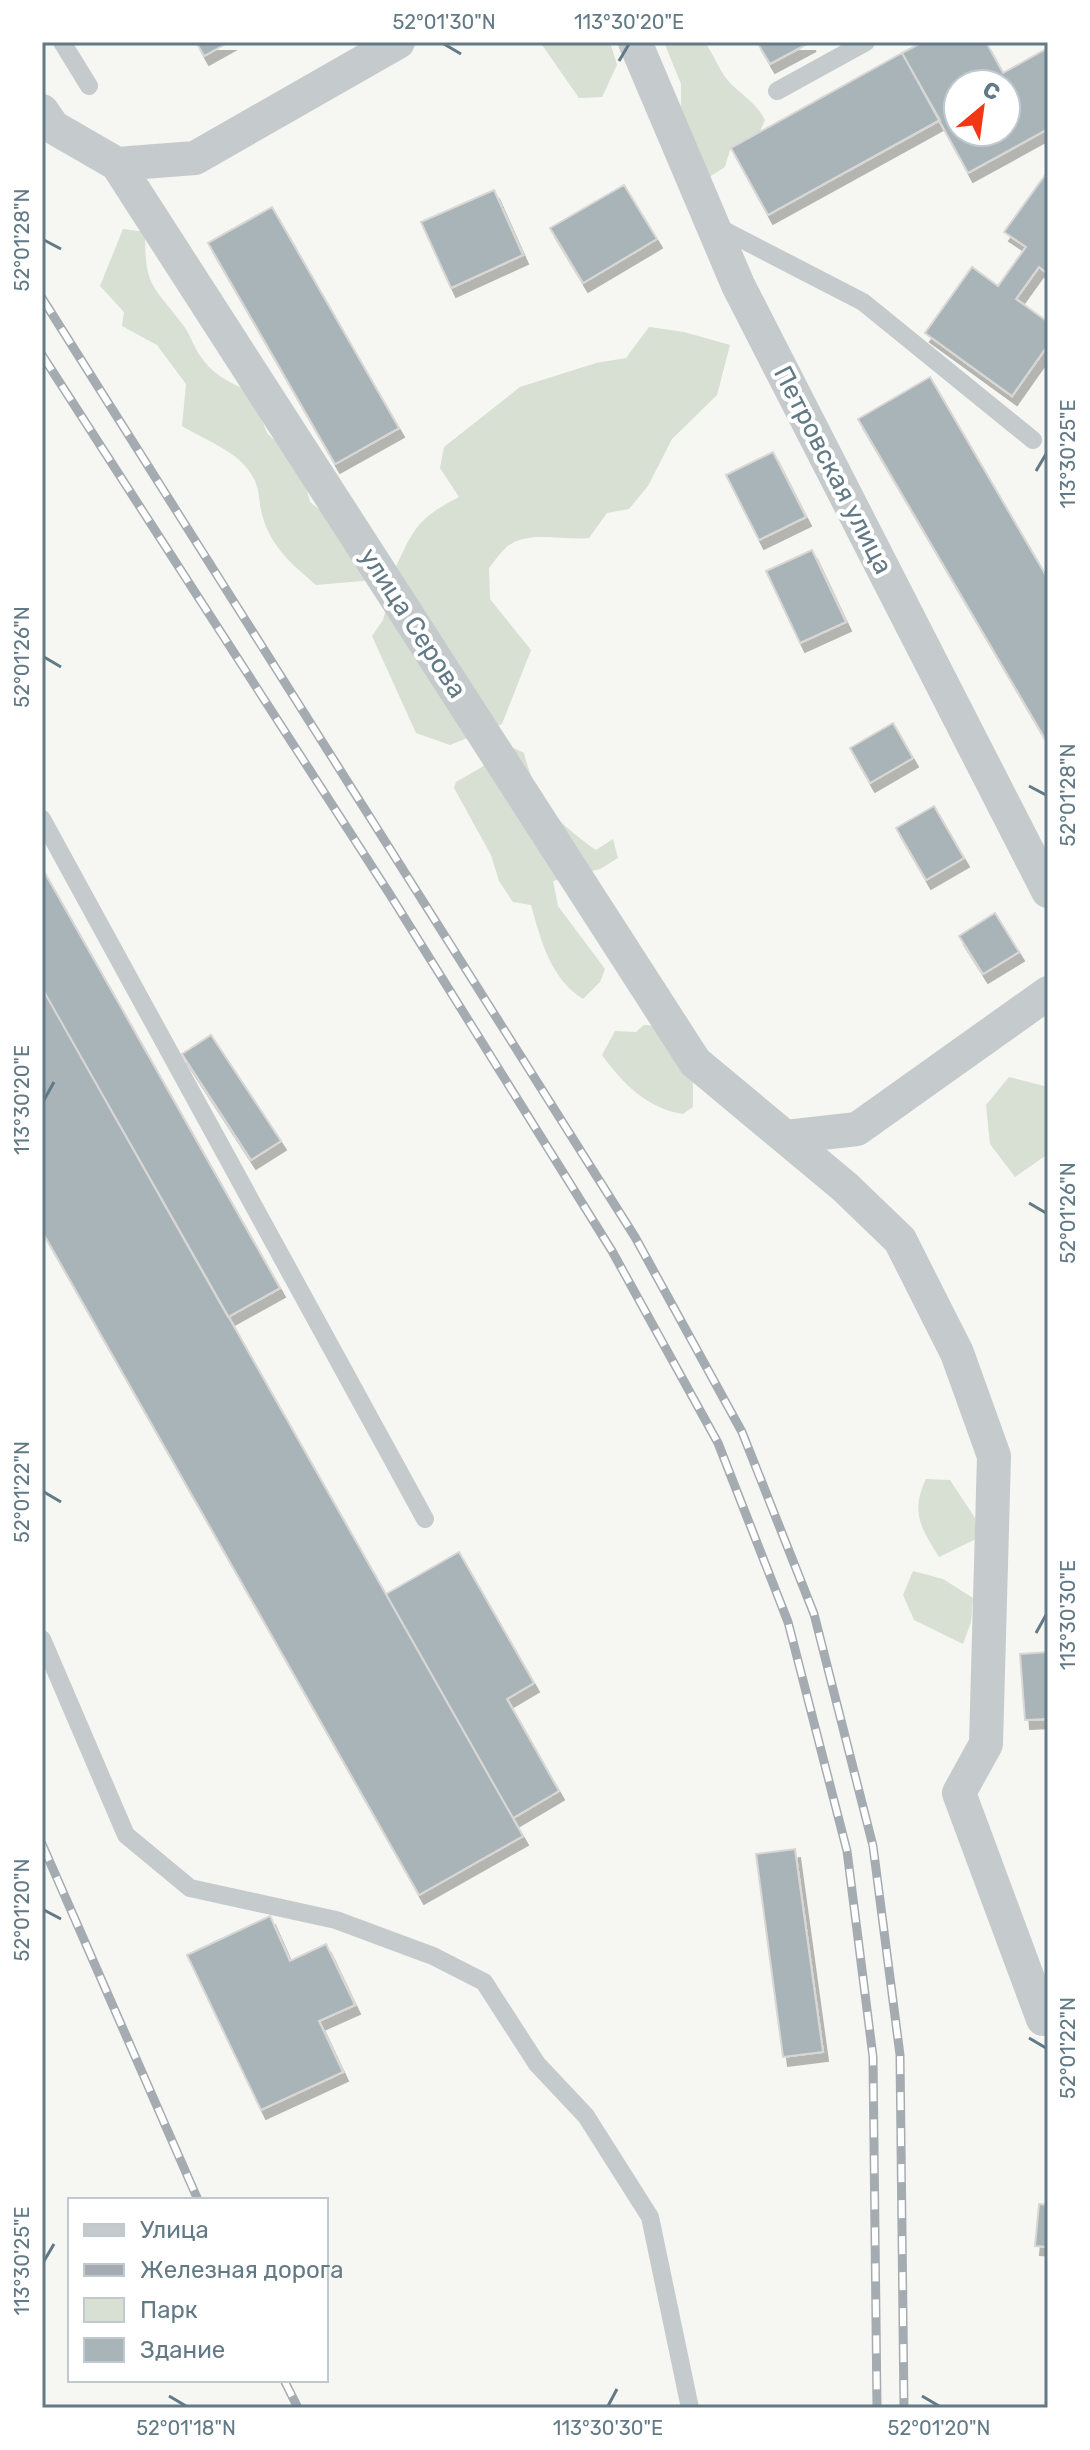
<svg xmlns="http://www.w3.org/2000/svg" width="1090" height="2450" viewBox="0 0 1090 2450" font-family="Rubik,sans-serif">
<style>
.green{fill:#d8dfd3}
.building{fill:#a9b4b8;stroke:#d8d7d5;stroke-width:2;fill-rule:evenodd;filter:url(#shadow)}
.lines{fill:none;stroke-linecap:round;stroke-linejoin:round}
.service{stroke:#c5cacc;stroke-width:18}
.minor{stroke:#c5cacc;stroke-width:34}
.rail-casing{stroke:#a5acb1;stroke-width:9}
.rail{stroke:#fff;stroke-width:6;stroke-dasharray:18;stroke-linecap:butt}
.ticks{fill:none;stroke:#627986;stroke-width:3}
.labels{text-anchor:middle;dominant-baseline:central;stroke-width:8;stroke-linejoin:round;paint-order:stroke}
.street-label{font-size:26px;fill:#627986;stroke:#fff}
.neatline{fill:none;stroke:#627986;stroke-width:3}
.ticks-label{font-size:20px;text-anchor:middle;fill:#627986}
</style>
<defs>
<filter id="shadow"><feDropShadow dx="5" dy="9" stdDeviation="0" flood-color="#0004"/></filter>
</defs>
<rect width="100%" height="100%" fill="#f6f6f2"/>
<path class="green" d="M540 42H610L617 65 602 97 579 98Z
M664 42H705C712 53 718 66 725 77 738 94 756 101 765 120L756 140 730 150 725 167 706 179 681 120V84Z
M123 229 145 232C145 289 152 283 183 325 191 335 194 348 201 357 214 376 231 383 251 392L267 433 301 466 310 502 395 569C414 528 418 518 459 497L440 468 444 447 520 387 596 363 626 358 649 327 684 332 730 345 717 395 672 439 648 486 629 509 607 513 589 538C566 541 532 531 511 544 503 548 495 561 489 568L490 599 531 650 502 724 450 745 416 733 372 636 383 620 391 591 373 580 316 585C293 565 272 548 263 518 259 506 260 492 255 481 242 452 208 442 182 426L186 384 157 345 122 326 124 312 100 286Z
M501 742 524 753C536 801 556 822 596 850L613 839 618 858 600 869 553 881 558 906 605 969 600 982 583 999C551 979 541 941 531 905L513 902 499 881 491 855 454 788 456 782 482 767Z
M644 1025 661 1026 693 1083V1107L683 1114C648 1109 622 1083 602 1055L615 1031 636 1032Z
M1009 1077 1048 1087V1154L1015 1177 990 1144 986 1105Z
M926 1479 950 1480 975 1518 976 1539 939 1557C921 1528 910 1512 926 1479Z
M913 1571 943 1579 973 1598 971 1622 963 1644 914 1620 903 1595Z"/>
<path class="building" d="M196 42H229L204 56Z
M757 42H811L770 64Z
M923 42H986L1003 73 1048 48V129L968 173 902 53ZM958 84H1006V132H958Z
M902 53 940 120 768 215 731 148Z
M1048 171V274L1039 267 1016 299 1048 322V345L1012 396 925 333 972 267 998 286 1026 247 1004 232Z
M624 185 657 239 583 283 550 228Z
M494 190 523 255 451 288 421 222Z
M272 207 399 428 335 464 208 243Z
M930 377 1048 579V744L858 419Z
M773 452 806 517 759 540 726 475Z
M812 550 846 622 800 643 766 571Z
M893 723 913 758 870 783 850 748Z
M934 806 964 858 926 880 896 828Z
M42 868 280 1288 228 1317 42 988Z
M995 913 1019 952 983 974 959 936Z
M42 988 523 1836 419 1895 42 1231Z
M211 1035 281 1141 251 1160 182 1054Z
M459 1552 534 1683 507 1699 559 1791 513 1818 386 1594Z
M1048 1652V1719L1025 1720 1020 1654Z
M795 1849 823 2052 783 2057 756 1854Z
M270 1916 290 1961 326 1944 355 2005 319 2021 343 2072 261 2110 187 1955Z
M1039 2204 1048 2205V2247L1035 2246Z"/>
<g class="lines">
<path class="service" d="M62 42 89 86
M777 91 866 42
M716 226 863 302 1033 440
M42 819 425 1519
M42 1639 126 1835 190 1888 336 1920 433 1956 484 1982 537 2064 586 2116 650 2217 690 2408"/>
<path class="minor" d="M635 42 738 285 1048 891
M42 111 53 127 117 164 695 1062 845 1187 900 1240 957 1353 994 1456 986 1744 959 1793 1043 2019 1048 2015
M117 164 195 158 398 42
M786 1137 857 1129 1048 993"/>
<g class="rail-casing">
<path id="rail" d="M42 298 635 1237 742 1432 814 1614 873 1846 900 2055 904 2408
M42 355 389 893 612 1251 718 1443 788 1622 847 1851 873 2057 877 2408
M42 1844 198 2200
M284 2380 298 2408"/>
</g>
<use href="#rail" class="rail"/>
</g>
<path class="ticks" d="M444 44 461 54M619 61 629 44M44 240 61 249M1036 471 1046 454M44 657 61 667M1029 786 1046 795M44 1100 54 1082M1029 1203 1046 1213M44 1492 61 1502M1036 1633 1046 1615M44 1910 61 1919M1029 2038 1046 2048M44 2261 54 2244M169 2396 186 2406M922 2396 939 2406M608 2406 617 2389"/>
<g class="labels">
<g class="street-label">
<text transform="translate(833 470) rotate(63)">Петровская улица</text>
<text transform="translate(413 623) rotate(57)">улица Серова</text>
</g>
</g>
<rect width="1090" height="2450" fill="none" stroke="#ffffff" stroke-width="88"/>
<rect x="68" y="2198" width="260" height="184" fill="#ffffff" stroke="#c0c9cf" stroke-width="2"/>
<rect x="84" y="2224" width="40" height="12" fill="#c5cacc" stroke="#c0c9cf" stroke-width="2"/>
<text x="140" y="2238" font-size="24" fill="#627986">Улица</text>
<rect x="84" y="2264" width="40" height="12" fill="#a5acb1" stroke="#c0c9cf" stroke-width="2"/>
<text x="140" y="2278" font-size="24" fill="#627986">Железная дорога</text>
<rect x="84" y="2298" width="40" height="24" fill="#d8dfd3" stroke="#c0c9cf" stroke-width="2"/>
<text x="140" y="2318" font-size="24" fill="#627986">Парк</text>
<rect x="84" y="2338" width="40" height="24" fill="#a9b4b8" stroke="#c0c9cf" stroke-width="2"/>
<text x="140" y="2358" font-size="24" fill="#627986">Здание</text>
<g transform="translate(982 108) rotate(29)"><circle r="38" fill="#ffffff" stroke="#c0c9cf" stroke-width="2"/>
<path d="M0-6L14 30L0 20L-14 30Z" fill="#f23616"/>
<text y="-12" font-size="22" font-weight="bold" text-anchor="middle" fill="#627986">С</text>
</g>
<rect x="44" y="44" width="1002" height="2362" class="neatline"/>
<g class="ticks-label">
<text x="444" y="29">52°01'30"N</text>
<text x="629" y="29">113°30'20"E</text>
<text transform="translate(22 240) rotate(-90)" y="7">52°01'28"N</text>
<text transform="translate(1068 454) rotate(-90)" y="7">113°30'25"E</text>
<text transform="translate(22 657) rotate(-90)" y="7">52°01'26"N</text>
<text transform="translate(1068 795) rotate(-90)" y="7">52°01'28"N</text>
<text transform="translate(22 1100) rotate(-90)" y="7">113°30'20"E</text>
<text transform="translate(1068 1213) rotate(-90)" y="7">52°01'26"N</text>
<text transform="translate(22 1492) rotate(-90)" y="7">52°01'22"N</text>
<text transform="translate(1068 1615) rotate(-90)" y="7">113°30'30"E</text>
<text transform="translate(22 1910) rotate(-90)" y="7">52°01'20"N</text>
<text transform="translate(1068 2048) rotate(-90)" y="7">52°01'22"N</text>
<text transform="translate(22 2261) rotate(-90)" y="7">113°30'25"E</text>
<text x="186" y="2435">52°01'18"N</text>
<text x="608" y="2435">113°30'30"E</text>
<text x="939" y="2435">52°01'20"N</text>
</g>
</svg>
